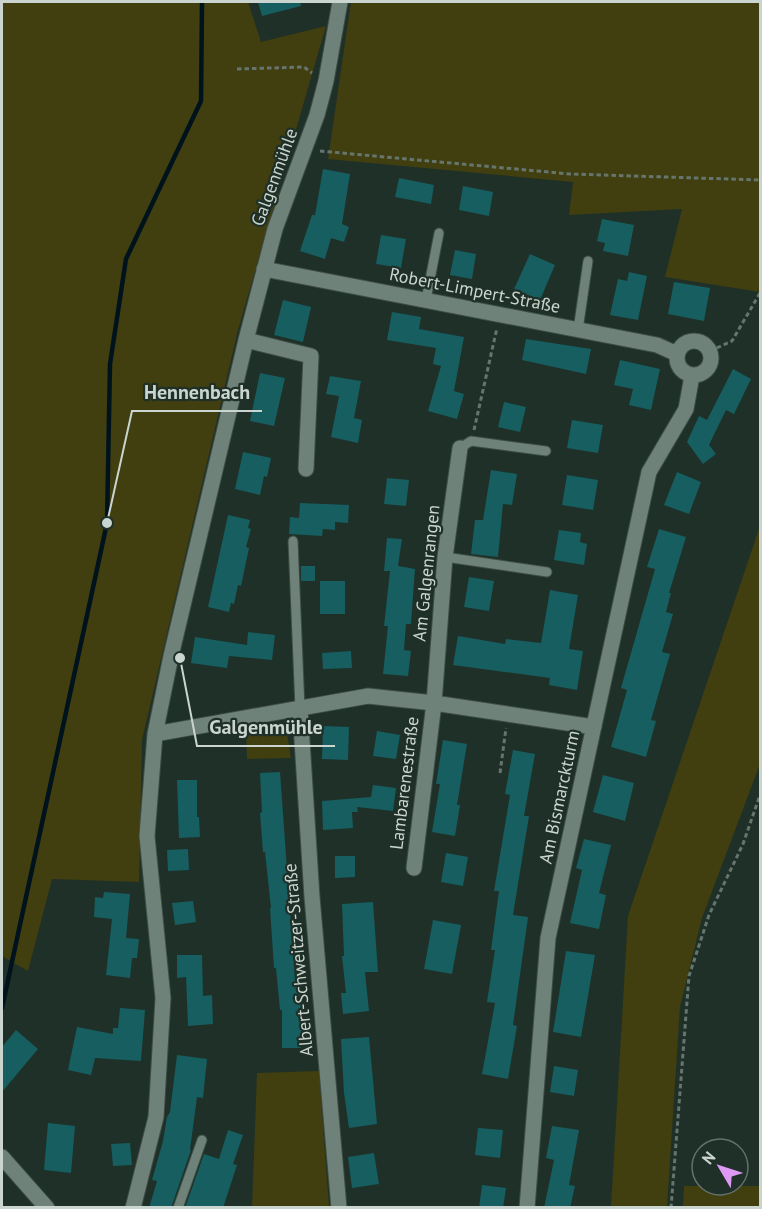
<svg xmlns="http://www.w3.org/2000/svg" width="762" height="1209" viewBox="0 0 762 1209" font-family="'PT Sans',sans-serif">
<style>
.green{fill:#413e0f}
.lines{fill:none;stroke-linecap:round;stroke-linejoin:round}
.stream{stroke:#00131c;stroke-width:4.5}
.building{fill:#165e5f}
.service-casing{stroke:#3e4d46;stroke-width:11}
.minor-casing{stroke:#3e4d46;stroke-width:17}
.path{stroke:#66756e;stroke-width:3;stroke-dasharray:4.5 3;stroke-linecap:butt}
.service{stroke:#6f8279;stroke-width:9}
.minor{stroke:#6f8279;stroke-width:15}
.labels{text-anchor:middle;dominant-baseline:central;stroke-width:4.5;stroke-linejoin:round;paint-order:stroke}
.street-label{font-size:18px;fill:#cbd5d0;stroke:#1f3028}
.leader{fill:none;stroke:#cbd5d0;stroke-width:2}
.callout-dot{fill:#cbd5d0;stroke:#1f3028;stroke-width:2}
.callout-label{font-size:20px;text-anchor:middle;font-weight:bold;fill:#cbd5d0;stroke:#1f3028;stroke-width:4.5;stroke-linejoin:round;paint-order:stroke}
</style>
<rect width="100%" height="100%" fill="#1f3028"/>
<path class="green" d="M2 2H248L261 42 326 26 238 330 142 740 139 882 52 879 28 971 2 956Z
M351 2H760V292L665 277 682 209 569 215 573 182 328 159Z
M760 526V764L702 918 680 1007 667 1207H611L628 916Z
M286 727 291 758 247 759 246 730Z
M319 1071 329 1207H252L257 1073Z
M684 1186H760V1207H683Z"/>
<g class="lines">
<path class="stream" d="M2 1008 107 523 110 364 126 259 201 101 202 2"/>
</g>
<path class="building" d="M258 2H300L301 6 262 16Z
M323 169 350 174 342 224 349 227 344 242 331 238 325 259 300 251 312 215H315Z
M399 178 434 185 431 204 395 197Z
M463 186 493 192 489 216 459 210Z
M602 219 634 225 628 256 603 251 605 243 597 241Z
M381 235 406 239 401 268 376 264Z
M455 250 476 254 472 279 450 275Z
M530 254 555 265 540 300 514 289Z
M629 272 647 276 638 320 610 315 618 279 627 281Z
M674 282 710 288 704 321 668 314Z
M283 300 311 307 303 342 274 335Z
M392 312 421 317 419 329 464 337 454 391 464 394 457 419 428 411 441 366 433 364 436 348 387 340Z
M526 339 591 349 586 374 522 360Z
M620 360 660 369 651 410 629 405 633 389 614 385Z
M733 369 751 379 734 414 726 410 709 445 716 454 703 464 687 442 699 416 707 420Z
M260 373 285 378 274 426 250 421Z
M330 376 361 381 354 418 362 420 358 443 331 437 339 396 326 394Z
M504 402 526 407 520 432 498 427Z
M572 420 603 425 598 453 567 448Z
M243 452 271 458 267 477 264 476 260 495 235 489Z
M491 470 517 474 512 505 503 504 498 557 471 554 475 520H483Z
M677 472 701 482 689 514 664 505Z
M567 475 598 480 593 510 562 505Z
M387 478 409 480 406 506 384 504Z
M300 503 349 505 348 523 335 522V530L323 529 322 536 289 534 290 517 299 518Z
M228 515 250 520 248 528 251 529 246 547 249 548 241 586 238 585 234 604 231 603 229 612 208 607Z
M659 529 686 537 669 593H671L666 612 673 614 662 652 670 654 651 720 656 721 646 757 611 747 627 690 621 688 655 569 647 567Z
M559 530 581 533 580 542 587 544 584 565 554 560Z
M387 538 402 539 398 566 415 569 411 624H406L404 650 411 651 408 676 383 674 388 626H384L390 571H384Z
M301 566H315V581H301Z
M469 577 494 581 489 611 464 607Z
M320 581H345V614H320Z
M550 590 578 595 569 649 583 651 577 690 549 685 550 678 453 665 458 636 505 644 506 639 541 643Z
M248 632 275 635 272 660 229 656 227 668 191 663 195 637 247 645Z
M351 651 352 668 323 669 322 653Z
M323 726 349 727 348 760 322 759Z
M377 731 400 735 396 759 373 756Z
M443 740 467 744 457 805H460L455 836 432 832 440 784H436Z
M513 750 535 754 524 816H529L513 915 528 917 513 1025 517 1026 508 1079 482 1074 495 1003 487 1002 495 950H491L499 891H494L510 795 505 794Z
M280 772 295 980H299L302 1010 301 1048H282V1010H280L276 968H274L270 908H271L265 852H263L260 813 262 812 260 773Z
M603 775 634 783 625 821 593 812Z
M177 780H197V817H199L200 837 179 838Z
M373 785 396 788 393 811 357 807 358 812H352L353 828 323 830 322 801 371 797Z
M584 839 611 845 599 893 606 895 599 929 570 923 582 870 576 868Z
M188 849 189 870 168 871 167 850Z
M446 853 468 857 463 886 441 882Z
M335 856H355V877L335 878Z
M104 892 130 894 126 938 139 939 137 958H132L130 978 106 975 112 919 94 917 95 897 103 898Z
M193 901 196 922 175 925 172 903Z
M373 902 378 972H365L369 1011 343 1014 341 993H346L342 956H344L342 904Z
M433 920 461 925 452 974 424 969Z
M566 951 595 955 581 1037 553 1032Z
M177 955H202L203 996 212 995 213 1024 188 1026 186 977 177 978Z
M120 1008 145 1010 141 1061 95 1058 91 1075 68 1070 77 1027 113 1034V1028H118Z
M16 1030 38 1049 2 1092V1047Z
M369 1037 377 1124 349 1128 344 1093 341 1039Z
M177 1055 207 1059 203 1098 197 1097 190 1150H191L171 1208H149L157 1181 152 1180 163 1141 167 1117 170 1112Z
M554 1066 578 1070 574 1096 550 1092Z
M48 1123 75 1126 71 1173 44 1170Z
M552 1126 579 1130 569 1185 575 1186 570 1208H544L554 1160 546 1158Z
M478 1128 503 1130 500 1158 475 1155Z
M228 1130 243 1135 233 1164 237 1165 223 1208H185L204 1154 219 1159Z
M130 1143 132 1165 113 1166 111 1144Z
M374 1153 379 1184 352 1188 348 1157Z
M482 1185 506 1188 503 1208H479Z"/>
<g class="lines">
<g class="service-casing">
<path id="service" d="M426 300 439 233
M578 330 588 261
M460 448 471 441 546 451
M293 541 300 709
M445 557 547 572
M178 1208 202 1140"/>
</g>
<g class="minor-casing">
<path id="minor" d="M264 269 657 345 677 354
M246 340 311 356 306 469
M677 358a17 17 0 1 1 34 0a17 17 0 1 1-34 0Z
M300 709 312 897 339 1208
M155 734 368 696 434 703 594 727
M414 868 434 703 445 557 460 448
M2 1157 47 1208
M133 1208 156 1117 163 998 147 836 155 734 171 656 246 340 275 229 317 115 326 81 340 2
M527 1208 548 938 649 472 686 409 692 376"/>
</g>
<path class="path" d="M237 69 304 67 312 73
M320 151 570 174 760 180
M710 351 732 341 760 293
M474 430 497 328
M500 773 506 728
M671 1208 689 976 709 915 743 844 760 795"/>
<use href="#service" class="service"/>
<use href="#minor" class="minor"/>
</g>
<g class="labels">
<g class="street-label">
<text transform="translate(274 177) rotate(-70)">Galgenmühle</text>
<text transform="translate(475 290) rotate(11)">Robert-Limpert-Straße</text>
<text transform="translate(426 573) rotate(-84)">Am Galgenrangen</text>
<text transform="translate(404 783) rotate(-83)">Lambarenestraße</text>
<text transform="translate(559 797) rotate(-78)">Am Bismarckturm</text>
<text transform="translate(298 960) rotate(-95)">Albert-Schweitzer-Straße</text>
</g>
</g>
<path class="leader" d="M107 523L132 411H262M180 658L197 746H335"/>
<g class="callout-dot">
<circle cx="107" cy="523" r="6"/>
<circle cx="180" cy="658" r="6"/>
</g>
<g class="callout-label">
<text x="197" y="399">Hennenbach</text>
<text x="266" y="734">Galgenmühle</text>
</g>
<rect width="762" height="1209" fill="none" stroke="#cbd5d0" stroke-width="6"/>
<g transform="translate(720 1167) rotate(309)"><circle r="28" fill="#1f3028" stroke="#64726b" stroke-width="1.5"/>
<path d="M0-4.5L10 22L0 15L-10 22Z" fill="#dd99f3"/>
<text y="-9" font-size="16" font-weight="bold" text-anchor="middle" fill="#cbd5d0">N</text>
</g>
</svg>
